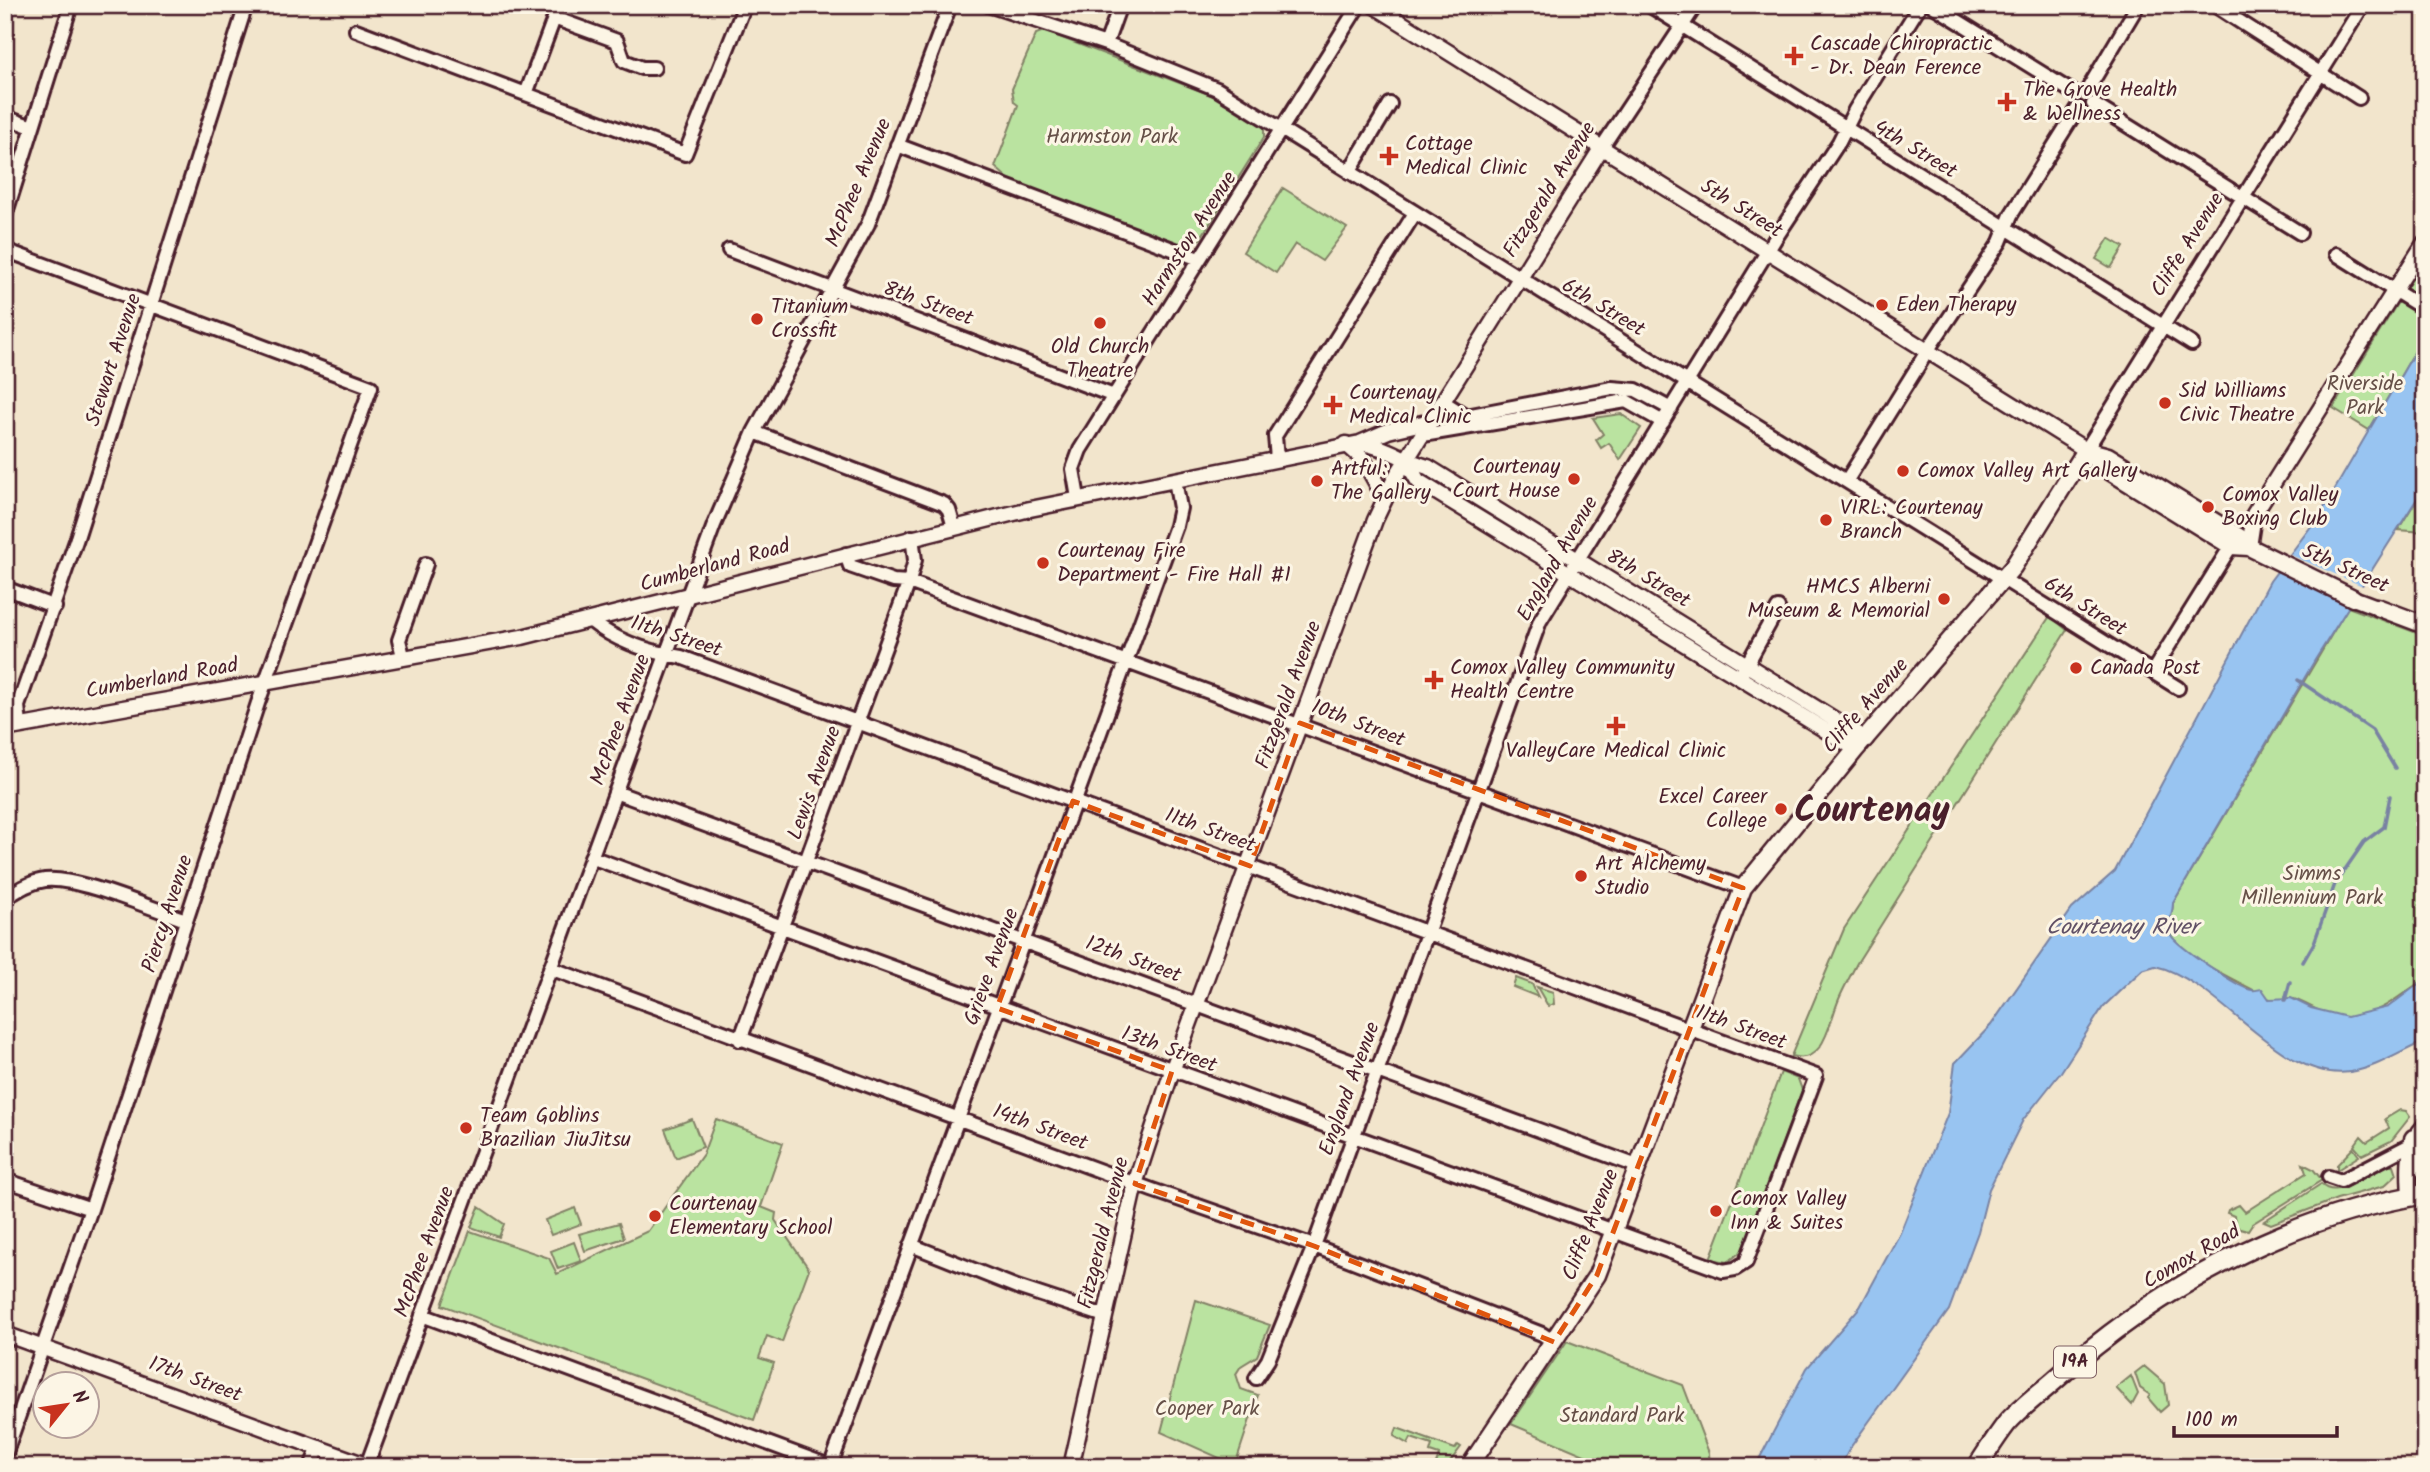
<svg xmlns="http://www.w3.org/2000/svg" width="2430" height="1472" viewBox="0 0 2430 1472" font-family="Kalam,sans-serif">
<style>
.green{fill:#bae3a0;stroke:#828166;stroke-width:2}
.water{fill:#98c4f1;stroke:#7982a2;stroke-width:2}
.pier{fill:#f2e5cc}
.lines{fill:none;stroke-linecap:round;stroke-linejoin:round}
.stream{stroke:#7982a2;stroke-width:3.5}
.minor-casing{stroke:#4a1f2b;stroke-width:18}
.tertiary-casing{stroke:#4a1f2b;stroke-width:19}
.secondary-casing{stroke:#4a1f2b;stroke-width:21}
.primary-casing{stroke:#4a1f2b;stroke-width:23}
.minor{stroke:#fcf5e5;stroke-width:12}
.tertiary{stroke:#fcf5e5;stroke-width:14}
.secondary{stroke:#fcf5e5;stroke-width:16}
.primary{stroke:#fcf5e5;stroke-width:18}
.marked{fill:none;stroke:#e0560e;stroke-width:5;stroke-dasharray:14 9;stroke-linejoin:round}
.poi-dot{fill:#c8321e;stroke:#fcf5e5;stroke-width:2.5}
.labels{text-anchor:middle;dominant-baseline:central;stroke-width:6;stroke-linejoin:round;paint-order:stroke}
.shield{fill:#fcf5e5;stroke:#7f5f63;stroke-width:2}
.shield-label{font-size:19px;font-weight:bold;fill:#4a1f2b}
.poi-label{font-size:21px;fill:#4a1f2b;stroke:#fcf5e5;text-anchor:start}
.park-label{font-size:21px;fill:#665048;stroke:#fcf5e5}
.street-label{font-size:21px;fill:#4a1f2b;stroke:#fcf5e5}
.water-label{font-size:23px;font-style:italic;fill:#615166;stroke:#fcf5e5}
.town-label{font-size:35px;font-weight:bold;fill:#4a1f2b;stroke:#fcf5e5}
</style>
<rect width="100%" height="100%" fill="#f2e5cc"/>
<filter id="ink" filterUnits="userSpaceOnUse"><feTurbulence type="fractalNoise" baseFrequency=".0143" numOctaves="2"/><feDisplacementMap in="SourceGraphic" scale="14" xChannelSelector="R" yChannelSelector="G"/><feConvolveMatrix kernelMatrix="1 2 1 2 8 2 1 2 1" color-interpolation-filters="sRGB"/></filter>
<g filter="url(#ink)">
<path class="green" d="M1044 31 1224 100 1264 126V137L1200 239 1189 245H1181L1013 183 995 167 1018 105 1014 102 1012 89 1036 34Z
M1283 188 1347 228 1322 261 1295 244 1276 273 1243 252Z
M2109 238 2124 247 2111 268 2096 259Z
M2425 258V334L2369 430 2333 408Z
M1621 414 1641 428 1620 460 1609 443 1601 448 1596 440 1603 434 1593 418Z
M2425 486V532L2398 530Z
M2348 607 2425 636V979C2397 996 2385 1013 2350 1017 2328 1019 2313 1006 2294 999 2286 997 2276 1003 2268 998 2247 985 2180 957 2171 935 2167 925 2173 913 2173 903Z
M2050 616 2067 630 1857 963C1851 975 1844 987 1839 999 1829 1022 1825 1066 1791 1056L1844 929Z
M1516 978 1532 984 1538 997 1513 987Z
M1537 987 1553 992 1554 1004 1548 1006Z
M1781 1072 1798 1079 1802 1090 1743 1250 1728 1262 1710 1259Z
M2400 1110 2406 1111 2410 1117 2391 1141 2362 1155 2354 1146 2361 1136 2367 1142 2389 1128 2385 1119Z
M692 1119 703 1147 676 1158 665 1129Z
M716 1119 783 1143 761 1207 776 1213 775 1220 809 1269 782 1342 767 1336 759 1358 774 1363 754 1420 442 1305 470 1231 549 1258 557 1274 648 1231 703 1154Z
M2353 1148 2359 1156 2337 1170V1165Z
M2303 1164 2313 1169 2322 1180 2252 1224 2248 1230 2236 1227 2234 1216 2227 1213 2228 1210 2239 1205 2245 1212 2306 1173Z
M2387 1165H2394L2397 1174 2384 1186 2337 1199 2271 1224 2264 1221 2321 1184C2338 1202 2370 1171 2387 1165Z
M479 1207 504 1224 499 1237 471 1227Z
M575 1208 581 1224 551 1235 545 1220Z
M619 1223 624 1238 585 1251 579 1234Z
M574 1242 581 1261 558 1269 551 1251Z
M1196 1300 1270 1325 1257 1356 1241 1366 1236 1374 1241 1389 1258 1395 1235 1465 1161 1432Z
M1567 1341 1683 1385 1709 1453 1710 1467H1613L1511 1424Z
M2144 1366 2165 1384 2168 1405 2160 1412 2148 1398 2150 1395 2140 1388 2135 1373Z
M2131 1376 2138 1394 2132 1405 2116 1388Z
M1397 1428 1455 1449 1458 1445 1461 1447 1446 1467H1435L1439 1455 1430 1452 1432 1445 1411 1438 1408 1444 1394 1436Z"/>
<path class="water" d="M2425 334V486L2315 660 2173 903C2173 913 2167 926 2171 935 2176 945 2240 989 2252 990 2255 991 2259 989 2262 989L2269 999 2291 998 2311 1008 2347 1017 2388 1007 2425 979V1041C2402 1051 2374 1069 2350 1072 2280 1083 2220 980 2155 966L2142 970 2103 1007 2061 1072 2023 1120 1989 1189 1978 1232 1949 1310 1850 1448 1840 1467H1755L1807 1368 1860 1307 1900 1233 1948 1113 1955 1063 1991 1025 2072 909 2115 871 2270 581 2321 513Z"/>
<path class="pier" d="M2286 553 2365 587 2353 605 2274 570Z"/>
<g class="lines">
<path class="stream" d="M2298 680 2372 730 2395 768
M2303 962 2314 943 2335 884 2364 842 2384 827 2390 796
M2285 1000 2290 982"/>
<g class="minor-casing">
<path id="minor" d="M988 5 1106 44 1217 89 2178 688
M1649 5 2192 344
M1932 5 2074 93
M2214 5 2359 98
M554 18 617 41 624 61 642 68H654
M356 30 685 154 745 5
M1106 44 1120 5
M2088 89 2138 5
M526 94 559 5
M2093 104 2300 233
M5 117 32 127
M897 145 1199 259
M1602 147 1696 5
M1349 172 1390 104
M5 216 71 5
M5 250 371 387 258 703 91 1209 5 1455
M729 250 1114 396
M2336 254 2421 307
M1442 401 1466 416 1612 388 1636 390 1671 409
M754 432 944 504 949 510 954 527
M1423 435 1626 401 1663 422
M2086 450 2363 5
M1277 459 1275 436 1415 213
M1847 480 1933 342 2000 242 2011 215 2078 108
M1078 498 1073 469 1080 450 1359 5
M846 554 850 566 893 581 909 582 1743 888
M5 588 55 607
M591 621C617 642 649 652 681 657L1816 1076 1746 1262 1735 1269 1723 1271 591 857
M403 656 399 640 426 564
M2153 671 2231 546
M1740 677 1778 608
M20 725 18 706 77 538 246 5
M615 792 1637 1166
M5 898C18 890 30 882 45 880 77 876 152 909 186 920
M550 968 1152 1190 1314 1246 1542 1334 1554 1342
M740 1040 909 582 915 560 912 537
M2329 1177 2341 1181 2412 1144
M5 1180 91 1209
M911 1245 1017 1287 1105 1316
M422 1315 832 1467
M1256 1378 1268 1360 1314 1246 1540 621 1775 239 1839 142 1855 110 1920 5
M367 1465 714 525 754 432 868 224 950 5
M311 1467 319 1447
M830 1467 1176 526 1180 508 1175 480"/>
</g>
<g class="tertiary-casing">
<path id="tertiary" d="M1373 5 2086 450
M1361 443C1386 446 1404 461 1428 467L1866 739
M1346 444 1363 459 1384 497
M1406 461 1418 481 1856 749
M2249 547 2254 514 2425 242
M2353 598 2377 607
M5 729 522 637 1030 509 1360 443 1388 431 1431 421
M2410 1197C2409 1170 2405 1146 2425 1125
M5 1334 371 1467
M1071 1467 1135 1184 1172 1071 1375 520 1395 478 1602 147"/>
</g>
<g class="secondary-casing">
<path id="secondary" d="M2086 450 2108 456 2239 537 2249 547 2353 598
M2087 452 2103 467 2231 546 2249 547
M2377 607 2425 625
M1469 1467 1597 1275 1743 888 1856 749 2013 567 2086 450"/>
</g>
<g class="primary-casing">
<path id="primary" d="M2414 1139 2416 1156 2425 1170
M1977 1467C1987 1452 1996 1437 2007 1423 2021 1407 2039 1394 2055 1380 2158 1287 2287 1217 2425 1194"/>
</g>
<use href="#minor" class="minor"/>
<use href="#tertiary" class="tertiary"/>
<use href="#secondary" class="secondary"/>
<use href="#primary" class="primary"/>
</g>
</g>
<path class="marked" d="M1300 723 1743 888 1597 1275 1554 1342 1314 1246 1135 1184 1172 1071 997 1008 1073 801 1250 866Z"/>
<g class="poi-dot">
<path d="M1790.5 45.5h7v7h7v7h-7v7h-7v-7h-7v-7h7z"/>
<path d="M2003.5 91.5h7v7h7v7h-7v7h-7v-7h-7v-7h7z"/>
<path d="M1385.5 145.5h7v7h7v7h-7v7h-7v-7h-7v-7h7z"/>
<circle cx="1882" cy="305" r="7"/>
<circle cx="757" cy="319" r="7"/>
<circle cx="1100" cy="323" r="7"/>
<circle cx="2165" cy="403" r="7"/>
<path d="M1329.5 394.5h7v7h7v7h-7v7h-7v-7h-7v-7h7z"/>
<circle cx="1903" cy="471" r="7"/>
<circle cx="1574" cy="479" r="7"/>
<circle cx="1317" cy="481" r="7"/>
<circle cx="2208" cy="507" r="7"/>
<circle cx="1826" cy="520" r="7"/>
<circle cx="1043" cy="563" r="7"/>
<circle cx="1944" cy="599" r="7"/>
<circle cx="2076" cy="668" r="7"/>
<path d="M1430.5 669.5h7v7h7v7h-7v7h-7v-7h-7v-7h7z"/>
<path d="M1612.5 715.5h7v7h7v7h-7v7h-7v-7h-7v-7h7z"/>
<circle cx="1781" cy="809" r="7"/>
<circle cx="1581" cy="876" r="7"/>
<circle cx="466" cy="1128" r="7"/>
<circle cx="1716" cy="1211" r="7"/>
<circle cx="655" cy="1216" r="7"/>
</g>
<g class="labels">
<rect class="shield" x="2054" y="1346.5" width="42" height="31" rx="5"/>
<g class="shield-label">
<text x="2075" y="1362">19A</text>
</g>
<g class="poi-label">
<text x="1810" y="44">Cascade Chiropractic<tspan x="1810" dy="24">- Dr. Dean Ference</tspan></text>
<text x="2023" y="90">The Grove Health<tspan x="2023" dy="24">&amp; Wellness</tspan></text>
<text x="1405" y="144">Cottage<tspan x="1405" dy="24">Medical Clinic</tspan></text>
<text x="1896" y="305">Eden Therapy</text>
<text x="771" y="307">Titanium<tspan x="771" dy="24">Crossfit</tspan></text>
<text x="1100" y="347" text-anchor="middle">Old Church<tspan x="1100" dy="24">Theatre</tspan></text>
<text x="2179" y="391">Sid Williams<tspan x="2179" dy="24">Civic Theatre</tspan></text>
<text x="1349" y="393">Courtenay<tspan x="1349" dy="24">Medical Clinic</tspan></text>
<text x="1560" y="467" text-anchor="end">Courtenay<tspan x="1560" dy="24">Court House</tspan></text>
<text x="1331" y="469">Artful:<tspan x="1331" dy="24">The Gallery</tspan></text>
<text x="1917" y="471">Comox Valley Art Gallery</text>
<text x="2222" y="495">Comox Valley<tspan x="2222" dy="24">Boxing Club</tspan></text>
<text x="1840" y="508">VIRL: Courtenay<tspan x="1840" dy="24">Branch</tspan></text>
<text x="1057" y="551">Courtenay Fire<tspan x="1057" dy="24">Department - Fire Hall #1</tspan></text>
<text x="1930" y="587" text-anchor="end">HMCS Alberni<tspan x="1930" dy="24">Museum &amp; Memorial</tspan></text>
<text x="1450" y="668">Comox Valley Community<tspan x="1450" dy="24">Health Centre</tspan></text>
<text x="2090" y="668">Canada Post</text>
<text x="1616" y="751" text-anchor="middle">ValleyCare Medical Clinic</text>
<text x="1767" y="797" text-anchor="end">Excel Career<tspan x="1767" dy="24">College</tspan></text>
<text x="1595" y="864">Art Alchemy<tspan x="1595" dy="24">Studio</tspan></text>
<text x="480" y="1116">Team Goblins<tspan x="480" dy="24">Brazilian JiuJitsu</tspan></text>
<text x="1730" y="1199">Comox Valley<tspan x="1730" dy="24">Inn &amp; Suites</tspan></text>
<text x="669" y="1204">Courtenay<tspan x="669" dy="24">Elementary School</tspan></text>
</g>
<g class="park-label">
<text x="1112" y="137">Harmston Park</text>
<text x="2365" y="384">Riverside<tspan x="2365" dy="24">Park</tspan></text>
<text x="2312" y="874">Simms<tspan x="2312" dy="24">Millennium Park</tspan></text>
<text x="1207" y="1409">Cooper Park</text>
<text x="1622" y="1416">Standard Park</text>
</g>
<g class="street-label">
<text transform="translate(1915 150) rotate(31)">4th Street</text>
<text transform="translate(859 183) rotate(-67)">McPhee Avenue</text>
<text transform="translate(1550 190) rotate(-58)">Fitzgerald Avenue</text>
<text transform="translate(1741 209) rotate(32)">5th Street</text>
<text transform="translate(1190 239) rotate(-57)">Harmston Avenue</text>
<text transform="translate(2188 245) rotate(-58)">Cliffe Avenue</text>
<text transform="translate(928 304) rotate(20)">8th Street</text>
<text transform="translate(1603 308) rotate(31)">6th Street</text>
<text transform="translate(114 360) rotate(-72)">Stewart Avenue</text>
<text transform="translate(1558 559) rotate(-60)">England Avenue</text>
<text transform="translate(715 566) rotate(-15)">Cumberland Road</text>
<text transform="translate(2345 569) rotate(24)">5th Street</text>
<text transform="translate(1648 579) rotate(31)">8th Street</text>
<text transform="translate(2085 607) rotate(32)">6th Street</text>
<text transform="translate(676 637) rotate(18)">11th Street</text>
<text transform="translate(162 679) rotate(-10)">Cumberland Road</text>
<text transform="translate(1289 695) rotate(-70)">Fitzgerald Avenue</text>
<text transform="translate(1866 706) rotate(-49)">Cliffe Avenue</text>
<text transform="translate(621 720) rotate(-70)">McPhee Avenue</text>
<text transform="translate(1358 724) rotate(21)">10th Street</text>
<text transform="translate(815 783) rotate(-70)">Lewis Avenue</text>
<text transform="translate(1210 831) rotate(20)">11th Street</text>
<text transform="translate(168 914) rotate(-72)">Piercy Avenue</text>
<text transform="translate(1133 960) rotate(20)">12th Street</text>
<text transform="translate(992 967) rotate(-70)">Grieve Avenue</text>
<text transform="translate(1741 1028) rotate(20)">11th Street</text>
<text transform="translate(1169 1050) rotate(20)">13th Street</text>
<text transform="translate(1350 1089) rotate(-70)">England Avenue</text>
<text transform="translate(1040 1128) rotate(20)">14th Street</text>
<text transform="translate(1591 1225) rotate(-68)">Cliffe Avenue</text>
<text transform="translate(1104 1233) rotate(-76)">Fitzgerald Avenue</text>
<text transform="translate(425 1252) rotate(-70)">McPhee Avenue</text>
<text transform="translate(2192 1257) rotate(-30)">Comox Road</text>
<text transform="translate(195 1380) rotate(20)">17th Street</text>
</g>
<g class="water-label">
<text x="2122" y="928">Courtenay River</text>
</g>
<g class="town-label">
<text x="1872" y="812">Courtenay</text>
</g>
</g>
<rect width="2430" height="1472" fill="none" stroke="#fcf5e5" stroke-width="28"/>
<rect x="14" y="14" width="2402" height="1444" fill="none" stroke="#4a1f2b" stroke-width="2.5" filter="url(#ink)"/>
<g transform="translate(66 1405) rotate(60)"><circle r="33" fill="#fcf5e5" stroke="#b59f9b" stroke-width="2"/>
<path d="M0-5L12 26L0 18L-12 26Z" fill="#c8321e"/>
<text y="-10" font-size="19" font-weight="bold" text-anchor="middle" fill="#4a1f2b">N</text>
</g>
<path d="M2174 1426v10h163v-10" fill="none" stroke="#4a1f2b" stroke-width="3.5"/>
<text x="2185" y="1426" font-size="21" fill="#4a1f2b" stroke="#fcf5e5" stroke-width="5" paint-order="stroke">100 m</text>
</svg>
